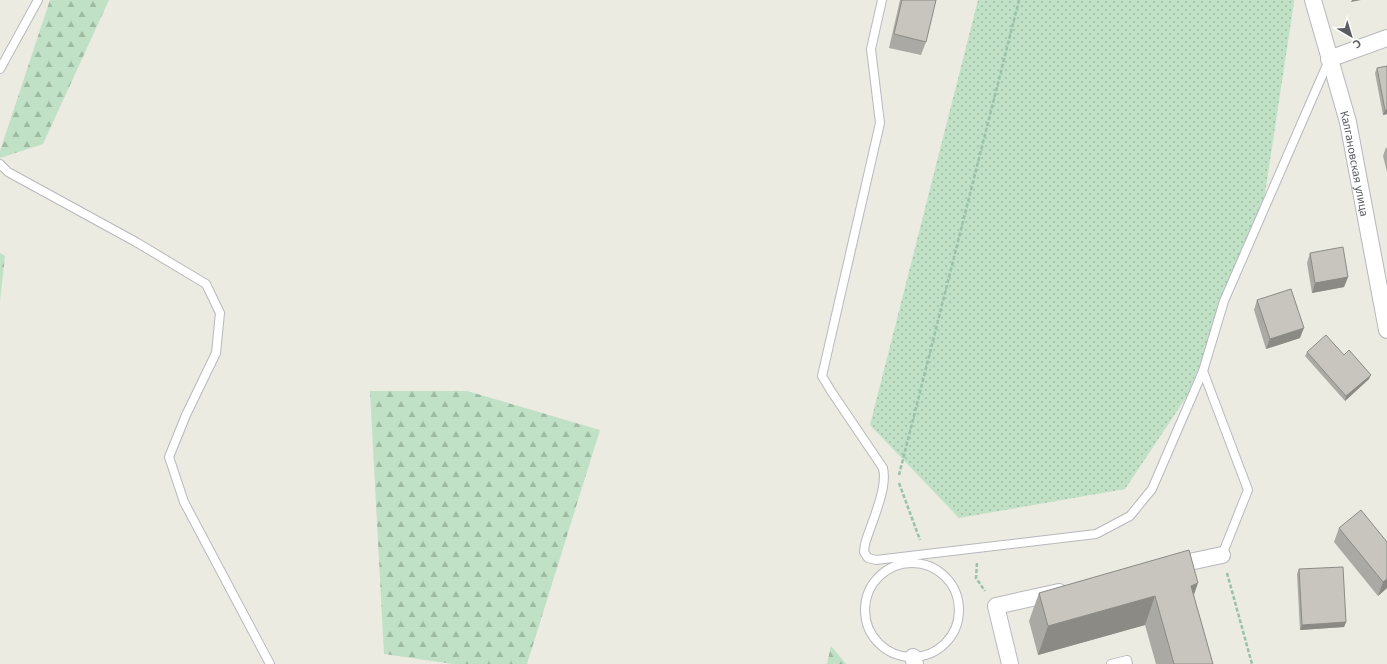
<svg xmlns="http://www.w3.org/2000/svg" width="1387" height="664" viewBox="0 0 1387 664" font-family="'Noto Sans',sans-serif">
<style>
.forest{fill:url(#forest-firs)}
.park{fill:url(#park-dots)}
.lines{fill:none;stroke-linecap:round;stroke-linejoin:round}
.service-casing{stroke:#b7b8bd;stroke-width:10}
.minor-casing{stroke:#b7b8bd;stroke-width:18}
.path{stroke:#9ac1ab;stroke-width:2.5;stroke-dasharray:4 2;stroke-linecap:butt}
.service{stroke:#fff;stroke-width:8}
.minor{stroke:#fff;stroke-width:16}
.wall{fill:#aba9a3}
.shaded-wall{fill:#8b8a85}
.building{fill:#c7c5be;stroke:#8b8a85}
.labels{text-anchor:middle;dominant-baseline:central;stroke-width:3.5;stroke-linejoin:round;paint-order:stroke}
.street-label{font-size:11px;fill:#5a5c61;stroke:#fff}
</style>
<defs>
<pattern id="forest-firs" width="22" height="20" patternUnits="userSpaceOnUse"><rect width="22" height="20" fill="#c0e1c5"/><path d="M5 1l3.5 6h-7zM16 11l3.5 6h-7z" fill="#9fbaa3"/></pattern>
<pattern id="park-dots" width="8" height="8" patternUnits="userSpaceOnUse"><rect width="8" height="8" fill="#c0e1c5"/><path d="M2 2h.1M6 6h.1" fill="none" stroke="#9fbaa3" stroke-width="1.8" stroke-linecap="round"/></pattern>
</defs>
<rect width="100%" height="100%" fill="#ebebe1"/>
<path class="forest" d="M50 0H109L43 144 0 158V151Z
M0 253 5 256 0 301Z
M370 391H467L600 430 527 664H453L384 654Z
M831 646 846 664H827Z"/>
<path class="park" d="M978 0H1294V2L1262 213 1187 396 1125 489 959 518 870 425Z"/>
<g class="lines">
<g class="service-casing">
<path id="service" d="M882 0 871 49 880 123 822 376 831 391 883 468C888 489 871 523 865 544L864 552 868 558 876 560 1096 534 1130 516 1152 489 1203 371 1224 301 1329 60
M0 69 38 0
M0 164 8 172 136 242 206 284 220 313 216 353 186 415 169 457 184 502 270 664
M1203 371 1248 490 1222 555
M865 610a47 47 0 1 1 94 0a47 47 0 1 1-94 0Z
M1111 664 1127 660 1128 664"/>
</g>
<g class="minor-casing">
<g id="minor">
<path id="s1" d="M1313 0 1348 122 1387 330"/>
<path d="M1329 59 1387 38"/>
<path d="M1171 566 1222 555"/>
<path d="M913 657 915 664"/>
<path d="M1010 664 996 606 1059 592"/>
</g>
</g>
<path class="path" d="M899 475 1019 0
M899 483 920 540
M977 563 976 578 985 591
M1227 573 1252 664"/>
<use href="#service" class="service"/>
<use href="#minor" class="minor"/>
</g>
<path class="wall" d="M900 0H936L926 42 921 55 889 48Z
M1387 66V114L1383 115 1375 73 1377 68Z
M1386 147 1387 149V172L1383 156Z
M1310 253 1348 277 1344 287 1312 293 1307 263Z
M1257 300 1300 338 1266 349 1254 310Z
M1307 352 1344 355 1369 379 1345 401 1305 356Z
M1339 528 1387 542V588L1378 596 1334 542Z
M1299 569 1346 622 1344 627 1300 630 1297 574Z
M1039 593 1194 596 1213 664H1156L1145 625 1038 655 1029 621Z"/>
<path class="shaded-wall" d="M1352 0H1361L1351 2Z
M1385 110H1387V114L1383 115Z
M1348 277 1344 287 1312 293 1315 283Z
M1304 328 1300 338 1266 349 1270 339Z
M1371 375 1369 379 1345 401 1346 396Z
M1387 579V588L1378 596 1383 582Z
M1198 583 1188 612 1191 586Z
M1155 596 1145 625 1038 655 1048 626Z
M1346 622 1344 627 1300 630 1302 625Z"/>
<path class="building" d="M902 0H936L926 42 894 34Z
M1387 66V110H1385L1377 68Z
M1343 247 1348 277 1315 283 1310 253Z
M1291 289 1304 328 1270 339 1257 300Z
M1326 335 1344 355 1349 350 1371 375 1346 396 1307 352Z
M1361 510 1387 542V579L1383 582 1339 528Z
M1189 550 1198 583 1191 586 1213 664H1174L1155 596 1048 626 1039 593Z
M1343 567 1346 622 1302 625 1299 569Z"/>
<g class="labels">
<g class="street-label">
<text stroke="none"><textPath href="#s1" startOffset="169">Калгановская улица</textPath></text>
</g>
</g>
<g transform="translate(1351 36) rotate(142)" stroke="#ffffff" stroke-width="3" paint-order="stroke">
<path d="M0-3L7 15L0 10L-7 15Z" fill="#5a5c61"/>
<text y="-6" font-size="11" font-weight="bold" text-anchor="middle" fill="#5a5c61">С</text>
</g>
</svg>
